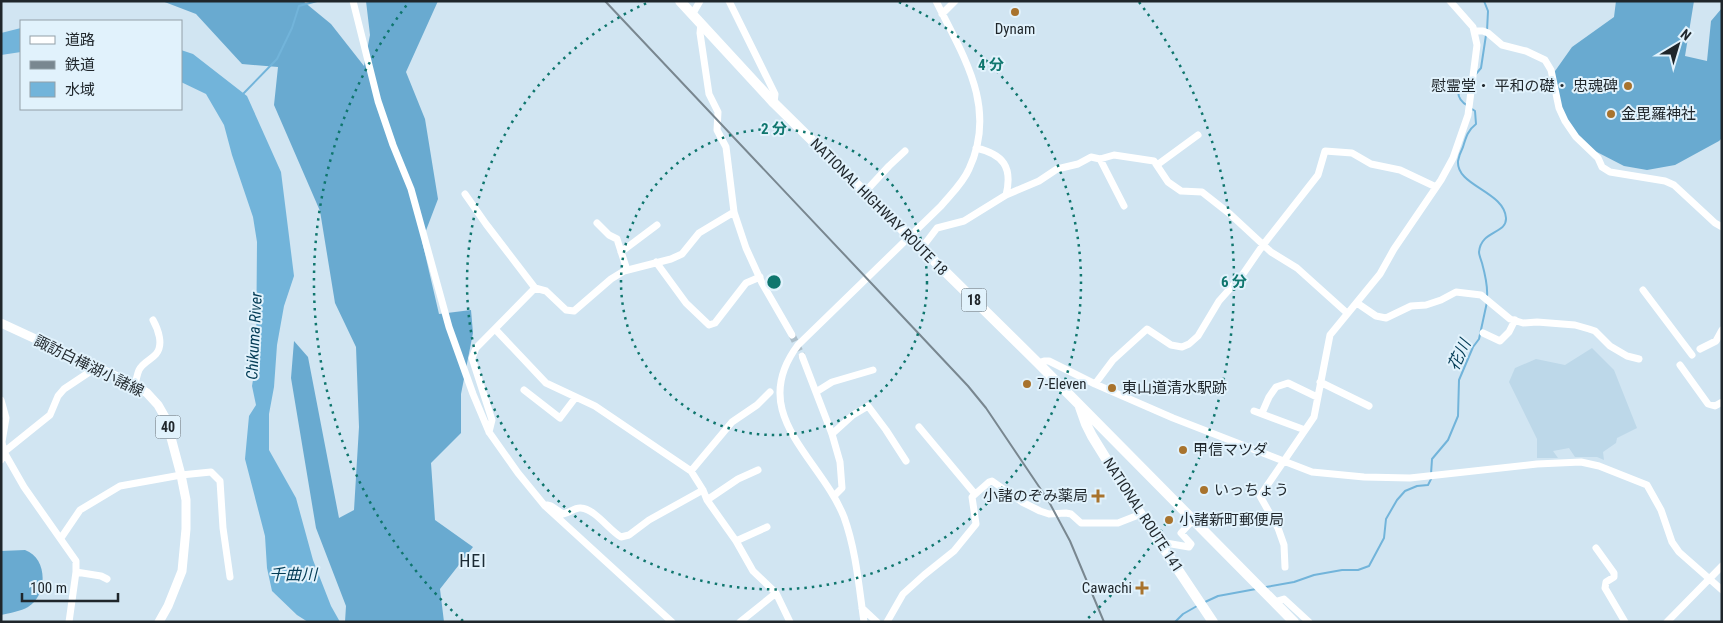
<svg xmlns="http://www.w3.org/2000/svg" width="1723" height="623" viewBox="0 0 1723 623" font-family="'Roboto Condensed','Noto Sans JP',sans-serif">
<style>
.built{fill:#bdd8e9}
.forest{fill:#69aad0}
.water{fill:#72b4da}
.lines{fill:none;stroke-linecap:round;stroke-linejoin:round}
.stream{stroke:#72b4da;stroke-width:2}
.minor-tunnel{stroke:#adbfca;stroke-width:7;stroke-dasharray:7 3.5;stroke-linecap:butt}
.minor{stroke:#fff;stroke-width:7}
.major{stroke:#fff;stroke-width:9}
.highway{stroke:#fff;stroke-width:10}
.rail{stroke:#798790;stroke-width:2}
.ring{fill:none;stroke:#0f766e;stroke-width:2.5;stroke-dasharray:2.5 5}
.poi-dot{fill:#a8732d;stroke:#e1f2fc;stroke-width:2}
.labels{text-anchor:middle;dominant-baseline:central;stroke-width:4;stroke-linejoin:round;paint-order:stroke}
.shield{fill:#e1f2fc;stroke:#59636a;stroke-width:1}
.shield-label{font-size:14px;font-weight:bold;fill:#1f262b}
.poi-label{font-size:15px;fill:#1f262b;stroke:#e1f2fc;text-anchor:start}
.street-label{font-size:15px;fill:#1f262b;stroke:#e1f2fc}
.water-label{font-size:16px;font-style:italic;fill:#023b55;stroke:#e1f2fc}
.quarter-label{font-size:18px;letter-spacing:1px;fill:#1b2b35;stroke:#e1f2fc}
.centre{fill:#0f766e;stroke:#e1f2fc;stroke-width:2.5}
.ring-label{font-size:15px;text-anchor:middle;font-weight:bold;fill:#0f766e;stroke:#e1f2fc;stroke-width:4;stroke-linejoin:round;paint-order:stroke}
</style>
<rect width="100%" height="100%" fill="#d1e5f2"/>
<path class="built" d="M1592 348 1614 370 1637 428 1617 438 1616 443 1603 452 1604 460 1597 457H1575L1569 448 1553 451 1558 458H1537V439L1509 382 1515 368 1536 359 1565 365Z"/>
<path class="forest" d="M162 1H303L331 24 364 66 370 35 366 1H438L406 72 425 119 438 199 422 241 439 314 471 310 473 333 461 394V433L431 463 435 520 473 547 440 589 444 622H345L346 606 316 528 291 378 294 341 308 357 339 518 354 510 359 427 356 347 335 303 320 211 274 105 278 67 242 64 196 14Z
M1616 1H1694L1685 56 1707 61 1711 21 1722 8V138L1719 141 1675 165 1647 170 1624 166 1591 149 1564 125 1548 81 1572 47 1614 17Z
M25 550C48 558 48 595 28 607 21 611 10 613 1 615V551Z"/>
<path class="water" d="M21 28V52L1 55V33Z
M181 50 193 54 247 96 281 172 294 276 284 306 277 345 274 387 269 414V450L296 498 313 560 331 606 340 622H308L297 615 272 591 267 568 265 536 245 459 249 416 256 405 252 386 256 362 257 242 253 217 232 155 224 125 206 94 181 82Z"/>
<g class="lines">
<path class="stream" d="M1484 1 1488 11 1487 31
M1475 75 1481 68 1486 35
M243 94 277 59 292 28 299 6 317 1
M1468 106C1459 101 1456 93 1460 83L1471 77
M1472 109 1475 111 1476 124C1468 130 1466 137 1463 147 1461 151 1459 156 1458 161 1456 186 1504 191 1506 218 1507 234 1481 230 1479 252 1479 255 1481 260 1482 263 1485 274 1488 286 1487 297
M1431 474 1432 459 1448 440 1458 416 1459 380 1473 347 1479 339 1487 302
M1266 587 1294 582 1314 575 1342 570H1358L1369 566 1384 538 1386 519 1397 500 1405 491 1417 486 1428 485 1431 479
M1205 602 1218 596 1256 589
M1175 622 1183 614 1197 606"/>
<path class="minor-tunnel" d="M792 335 802 356"/>
<path class="minor" d="M353 1 378 101 393 145 411 189 449 327 473 394 489 432 518 473 545 506 672 622
M729 1 775 94 774 103
M942 14 955 1
M692 15 700 1
M701 23 700 33 709 94 718 112 717 130 726 147 734 212 746 248 762 283 792 335
M1475 31H1483L1488 33 1502 45 1526 51 1545 60 1551 70 1559 108 1565 121 1576 137 1598 158 1602 167 1610 172 1665 181 1674 185 1715 223 1722 227
M976 148C1003 154 1013 167 1006 195
M1100 159 1124 206
M1157 165 1198 135
M864 193 889 166 905 151
M465 194 486 224 535 288 476 348 472 358 492 420 489 432
M597 223 609 235 617 239 627 270
M921 249 937 228 964 221 1006 195 1039 181 1057 169 1078 164 1091 157 1100 159 1114 155 1154 161 1168 182 1181 191 1202 192 1230 214 1271 252 1297 268 1347 313
M621 252 657 225
M656 262 686 303 709 325 715 323 746 283 760 277
M535 288 546 291 566 310 574 311 611 279 624 271 671 259 682 254 699 233 734 212
M1643 290 1692 355
M1357 303 1376 316 1386 318 1411 306 1426 305 1441 300 1456 292 1481 295 1510 319 1523 323 1537 322 1575 325 1589 329 1595 331 1610 346 1627 356 1639 359
M495 329 546 383 595 406 691 471 703 490 707 500 736 541 753 571 776 593 790 622
M1483 333 1500 341 1509 332 1515 320
M1700 349 1716 341 1722 330
M802 356 832 434 840 462 842 488 834 496
M1038 363 1044 361H1049L1095 384 1173 418 1312 472 1364 477 1410 478 1537 464 1581 462 1599 466 1647 485 1661 510 1672 542 1679 552 1722 590
M1680 365 1708 404 1715 406 1722 402
M1320 382 1369 406
M1095 384 1113 360 1147 329 1171 345 1182 347 1189 344 1198 336 1219 301 1243 274 1263 245 1318 175 1325 151 1352 153 1371 164 1400 170 1436 187
M135 385C136 380 137 375 139 370 143 362 151 360 156 354 164 345 158 329 153 320
M524 390 560 418 576 397
M816 392 832 382 873 370
M1 400 6 418 2 442 4 452 24 487 76 561V572L69 622
M1254 411 1305 430
M1262 413 1269 397 1276 387 1288 383 1317 397
M919 427 975 494
M832 434 853 415 868 406 886 430 906 461
M1 460 4 452 50 415 58 396 64 389 97 367
M691 471 732 422 757 405 770 392
M707 500 738 479 758 470
M547 505 551 506 563 514C569 513 575 507 581 508 595 509 609 530 621 537L629 535 649 520 703 490
M61 538 80 510 120 486 181 475 211 472 220 481 223 528 230 577
M736 541 767 527
M1160 542 1189 547 1191 544 1181 533 1193 520
M1596 548 1614 573V577L1606 582 1605 588 1625 622
M1285 567 1284 545 1278 528 1260 496 1314 417 1330 335 1380 274 1394 249 1441 180 1453 158 1468 115 1477 45 1473 27 1450 1
M76 572 101 576 107 579
M1274 602 1284 599 1309 622
M862 608 877 622
M740 622 776 593
M864 622C859 587 856 550 844 517 820 457 746 414 798 345L941 206C951 194 963 183 969 169 998 107 963 56 936 1
M887 622 903 594 924 575 954 551 976 524 972 497 989 482 992 481 1022 502 1040 511 1049 514 1066 513 1071 514 1081 523H1118L1141 514
M1667 622 1722 566"/>
<path class="major" d="M1 323 135 385 147 393 158 405 166 419 181 475 186 500V529L182 571 168 606 159 622"/>
<path class="highway" d="M680 1 774 103 1038 363 1294 622
M1080 407 1086 424 1092 436 1134 504 1213 622"/>
<path class="rail" d="M605 1 873 285 968 386 986 408 1048 500 1070 541 1104 622"/>
</g>
<g class="ring">
<circle cx="774" cy="282" r="153"/>
<path d="M899 2A307 307 0 1 1 649 2"/>
<path d="M463 621A460 460 0 0 1 409 2M1139 2A460 460 0 0 1 1085 621"/>
</g>
<g class="poi-dot">
<circle cx="1015" cy="12" r="5"/>
<circle cx="1628" cy="86" r="5"/>
<circle cx="1611" cy="114" r="5"/>
<circle cx="1027" cy="384" r="5"/>
<circle cx="1112" cy="388" r="5"/>
<circle cx="1183" cy="450" r="5"/>
<circle cx="1204" cy="490" r="5"/>
<path d="M1095.5 488.5h5v5h5v5h-5v5h-5v-5h-5v-5h5z"/>
<circle cx="1169" cy="520" r="5"/>
<path d="M1139.5 580.5h5v5h5v5h-5v5h-5v-5h-5v-5h5z"/>
</g>
<g class="labels">
<g class="shield">
<rect x="961.5" y="288.5" width="25" height="23" rx="4"/>
<rect x="155.5" y="415.5" width="25" height="23" rx="4"/>
</g>
<g class="shield-label">
<text x="974" y="300">18</text>
<text x="168" y="427">40</text>
</g>
<g class="poi-label">
<text x="1015" y="29" text-anchor="middle">Dynam</text>
<text x="1618" y="86" text-anchor="end">慰霊堂・ 平和の礎・ 忠魂碑</text>
<text x="1621" y="114">金毘羅神社</text>
<text x="1037" y="384">7-Eleven</text>
<text x="1122" y="388">東山道清水駅跡</text>
<text x="1193" y="450">甲信マツダ</text>
<text x="1214" y="490">いっちょう</text>
<text x="1088" y="496" text-anchor="end">小諸のぞみ薬局</text>
<text x="1179" y="520">小諸新町郵便局</text>
<text x="1132" y="588" text-anchor="end">Cawachi</text>
</g>
<g class="street-label">
<text transform="translate(879 207) rotate(45)">NATIONAL HIGHWAY ROUTE 18</text>
<text transform="translate(89 366) rotate(26)">諏訪白樺湖小諸線</text>
<text transform="translate(1143 515) rotate(57)">NATIONAL ROUTE 141</text>
</g>
<g class="water-label">
<text transform="translate(254 336) rotate(-87)">Chikuma River</text>
<text transform="translate(1459 355) rotate(-65)">花川</text>
<text x="293" y="574">千曲川</text>
</g>
<g class="quarter-label">
<text x="473" y="560">HEI</text>
</g>
</g>
<circle cx="774" cy="282" r="8" class="centre"/>
<g class="ring-label">
<text x="991" y="70">4 分</text>
<text x="774" y="134">2 分</text>
<text x="1234" y="287">6 分</text>
</g>
<rect width="1723" height="623" fill="none" stroke="#1f262b" stroke-width="5"/>
<rect x="20" y="20" width="162" height="90" fill="#e1f2fc" stroke="#93a0a8"/>
<rect x="30" y="36" width="25" height="8" fill="#ffffff" stroke="#93a0a8"/>
<text x="65" y="45" font-size="15" fill="#1f262b">道路</text>
<rect x="30" y="61" width="25" height="8" fill="#798790" stroke="#93a0a8"/>
<text x="65" y="70" font-size="15" fill="#1f262b">鉄道</text>
<rect x="30" y="82" width="25" height="15" fill="#72b4da" stroke="#93a0a8"/>
<text x="65" y="95" font-size="15" fill="#1f262b">水域</text>
<g transform="translate(1678 45) rotate(38)" stroke="#e1f2fc" stroke-width="4" paint-order="stroke">
<path d="M0-4L9 19L0 12L-9 19Z" fill="#1f262b"/>
<text y="-8" font-size="14" font-weight="bold" text-anchor="middle" fill="#1f262b">N</text>
</g>
<path d="M22 593v8h96v-8" fill="none" stroke="#1f262b" stroke-width="2.5"/>
<text x="30" y="593" font-size="15" fill="#1f262b" stroke="#e1f2fc" stroke-width="4" paint-order="stroke">100 m</text>
</svg>
